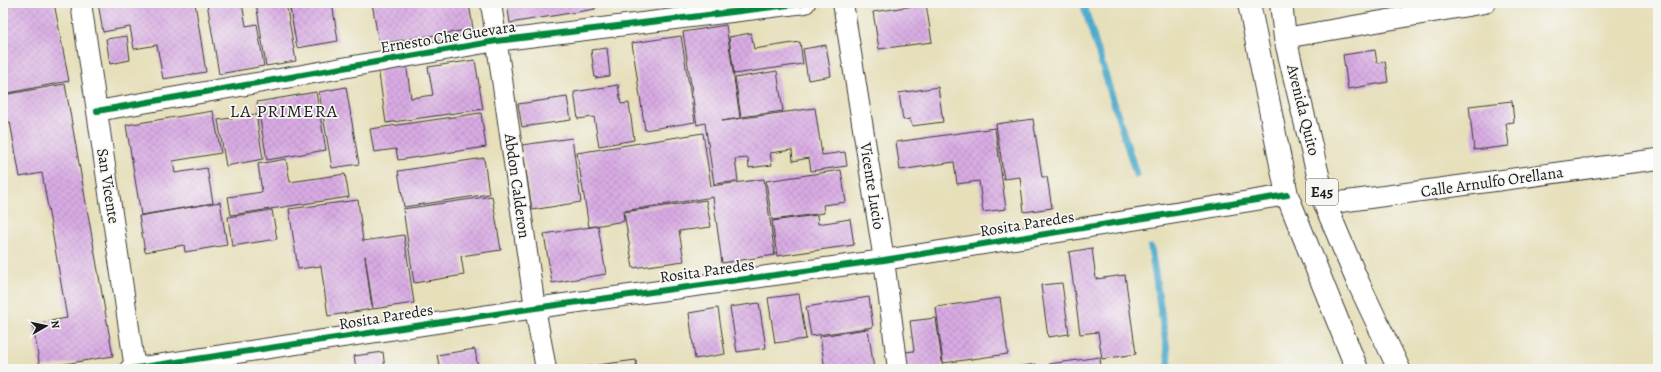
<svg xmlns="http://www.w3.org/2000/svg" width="1661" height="372" viewBox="0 0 1661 372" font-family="Alegreya,serif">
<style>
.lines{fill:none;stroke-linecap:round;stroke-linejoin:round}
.stream{stroke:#4eaacc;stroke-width:7}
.building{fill:url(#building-cross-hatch)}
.minor-casing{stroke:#3a3934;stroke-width:22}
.trunk-casing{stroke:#3a3934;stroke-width:24}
.minor{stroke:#fff;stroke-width:20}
.trunk{stroke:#fff;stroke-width:22}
.cycleway-casing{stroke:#f6f6f2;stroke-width:8}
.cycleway{stroke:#00873e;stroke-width:6}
.labels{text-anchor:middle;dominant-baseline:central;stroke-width:3.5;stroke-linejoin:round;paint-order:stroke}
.shield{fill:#f6f6f2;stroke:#5d5d5c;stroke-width:1}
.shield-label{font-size:15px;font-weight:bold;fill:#1c1c1c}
.street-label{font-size:16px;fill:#1c1c1c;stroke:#f6f6f2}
.quarter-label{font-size:18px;letter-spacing:1px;fill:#1c1c1c;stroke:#f6f6f2}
</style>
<defs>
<pattern id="building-cross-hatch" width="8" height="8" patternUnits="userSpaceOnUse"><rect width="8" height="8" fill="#d8abe3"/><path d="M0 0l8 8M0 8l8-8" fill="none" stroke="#b993c2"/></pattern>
</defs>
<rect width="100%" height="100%" fill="#f6f6f2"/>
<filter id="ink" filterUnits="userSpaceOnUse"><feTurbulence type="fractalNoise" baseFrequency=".025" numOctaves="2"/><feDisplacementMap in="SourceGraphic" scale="8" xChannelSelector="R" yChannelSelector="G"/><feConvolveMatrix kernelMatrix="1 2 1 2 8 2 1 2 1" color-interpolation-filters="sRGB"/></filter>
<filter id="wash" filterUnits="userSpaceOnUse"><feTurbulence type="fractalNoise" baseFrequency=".012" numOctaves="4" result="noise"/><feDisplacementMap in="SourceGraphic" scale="16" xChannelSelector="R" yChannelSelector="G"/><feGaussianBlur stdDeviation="0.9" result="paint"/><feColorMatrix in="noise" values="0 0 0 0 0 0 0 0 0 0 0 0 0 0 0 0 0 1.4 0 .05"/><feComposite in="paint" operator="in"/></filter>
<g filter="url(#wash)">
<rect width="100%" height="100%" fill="#e6dfba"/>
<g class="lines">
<path class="stream" d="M1083 3 1136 174
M1151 248 1170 369"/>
</g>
<g id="blocks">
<path class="building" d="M3 3H54L69 81 3 94Z
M98 3H195L206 72 163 79 157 45 134 49 130 27 103 32Z
M207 3H242L246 26 257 24 264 66 219 74Z
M256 3H286L296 61 266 66Z
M289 3H332L338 41 297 48Z
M372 3H469L473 29 379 44Z
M507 3H594L595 9 510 23Z
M926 4 932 42 879 49 873 12Z
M726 25 740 118 722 121 815 108 822 155 845 152 847 166 811 171 809 158 793 161 792 150 770 153 772 165 749 168 748 158 735 159 738 181 714 184 705 123 697 125 683 32Z
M751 33 754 49 800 42 803 64 734 74 729 37Z
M127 36 130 60 110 64 106 39Z
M681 36 695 122 645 130 632 43Z
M826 45 831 76 808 80 803 49Z
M607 48 610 76 595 78 591 50Z
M1375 50 1377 63 1385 61 1388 82 1348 89 1343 55Z
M475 60 483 109 386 123 378 67 406 63 411 98 433 95 428 67Z
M777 71 783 111 741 117 735 78Z
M65 84 113 356 40 368 33 324 67 318 42 173 20 177 10 122 3 124V95Z
M618 85 621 104 629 103 634 140 599 146 594 117 578 119 574 92Z
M346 87 359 164 332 168 319 92Z
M938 87 943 122 912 126 910 119 903 120 899 93Z
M316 92 326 150 267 160 257 102Z
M567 97 571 120 522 127 518 104Z
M1512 101 1514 122 1506 123 1509 146 1474 150 1469 106Z
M213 111 221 153 173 161 175 173 207 168 213 203 141 215 126 125Z
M481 113 486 147 398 160 396 149 374 152 370 129Z
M256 114 263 159 226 166 218 120Z
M1033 119 1042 177H1047L1052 208 1024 212 1020 177 1004 179 996 124Z
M995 128 1006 209 983 212 979 181 957 184 954 162 900 170 896 142Z
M703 133 711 186 764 179 775 255 722 263 713 197 623 211 624 221 589 227 577 153Z
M572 138 581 202 532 210 522 145Z
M484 158 489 194 404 207 398 171Z
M286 159 290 182 345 174 349 197 231 215 228 197 262 192 258 164Z
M841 170 846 202 823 205 824 213 772 220 766 181Z
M492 196 501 250 461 256 464 275 414 283 403 209Z
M358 200 363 241 404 235 414 303 373 309 365 256 372 309 328 316 321 266 298 269 289 209Z
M706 200 711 227 679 231 684 261 633 268 624 212Z
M220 202 227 245 185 252 184 245 145 252 139 216Z
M272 210 277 239 232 246 228 217Z
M817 215 818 224 850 219 854 245 777 256 772 221Z
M598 226 606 274 552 283 544 234Z
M1092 248 1096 279 1125 275 1136 354 1102 359 1098 332 1080 334 1069 252Z
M1062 283 1069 334 1048 337 1041 285Z
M799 294 806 339 775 343 768 298Z
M869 297 873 327 811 336 806 307Z
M1000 298 1008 354 943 363 936 307Z
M759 303 766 348 737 352 730 307Z
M718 308 725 354 695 359 689 313Z
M936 318 943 369H907L905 352 914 351 910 321Z
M868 329 874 369H825L820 336Z
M475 349 478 369H440L437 355Z
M383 352 385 369H356L354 356Z
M1100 357 1101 369H1050L1049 364Z
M636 360 637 369H575V368Z
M1036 364 1037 369H1009V368Z"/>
</g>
</g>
<g filter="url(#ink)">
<use href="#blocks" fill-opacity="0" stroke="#3a3934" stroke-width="1"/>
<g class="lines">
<g class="minor-casing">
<path id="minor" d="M81 3 135 369
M491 3 535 308 546 369
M843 3 884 260 898 369
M1285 38 1485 3
M97 111 496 41 805 3
M1325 204 1658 159
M130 369 535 308 884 260 1287 195"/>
</g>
<g class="trunk-casing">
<path id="trunk" d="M1249 3 1287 195 1357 369
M1281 3 1285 38 1325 204 1357 280 1399 369"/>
</g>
<use href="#minor" class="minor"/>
<use href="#trunk" class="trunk"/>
<g class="cycleway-casing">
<path id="cycleway" d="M97 111 496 41 805 3
M130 369 535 308 884 260 1287 195"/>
</g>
<use href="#cycleway" class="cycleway"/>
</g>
</g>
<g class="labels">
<rect class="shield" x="1306" y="179" width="32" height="26" rx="3"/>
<g class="shield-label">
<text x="1322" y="192">E45</text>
</g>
<g class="street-label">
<text transform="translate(448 37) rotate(-9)">Ernesto Che Guevara</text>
<text transform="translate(1303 110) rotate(76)">Avenida Quito</text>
<text transform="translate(1492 182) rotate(-8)">Calle Arnulfo Orellana</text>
<text transform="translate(108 186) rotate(81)">San Vicente</text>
<text transform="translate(517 186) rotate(82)">Abdon Calderon</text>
<text transform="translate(872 186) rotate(81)">Vicente Lucio</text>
<text transform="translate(1027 224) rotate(-9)">Rosita Paredes</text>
<text transform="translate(707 271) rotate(-8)">Rosita Paredes</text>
<text transform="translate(386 317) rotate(-9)">Rosita Paredes</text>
</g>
<g class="quarter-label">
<text x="284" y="111">LA PRIMERA</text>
</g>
</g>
<rect width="1661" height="372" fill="none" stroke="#f6f6f2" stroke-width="16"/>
<g transform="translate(46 326) rotate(81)" stroke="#f6f6f2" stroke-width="3" paint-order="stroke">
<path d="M0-3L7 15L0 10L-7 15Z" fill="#1c1c1c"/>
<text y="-6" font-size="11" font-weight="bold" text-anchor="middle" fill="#1c1c1c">N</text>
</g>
</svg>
